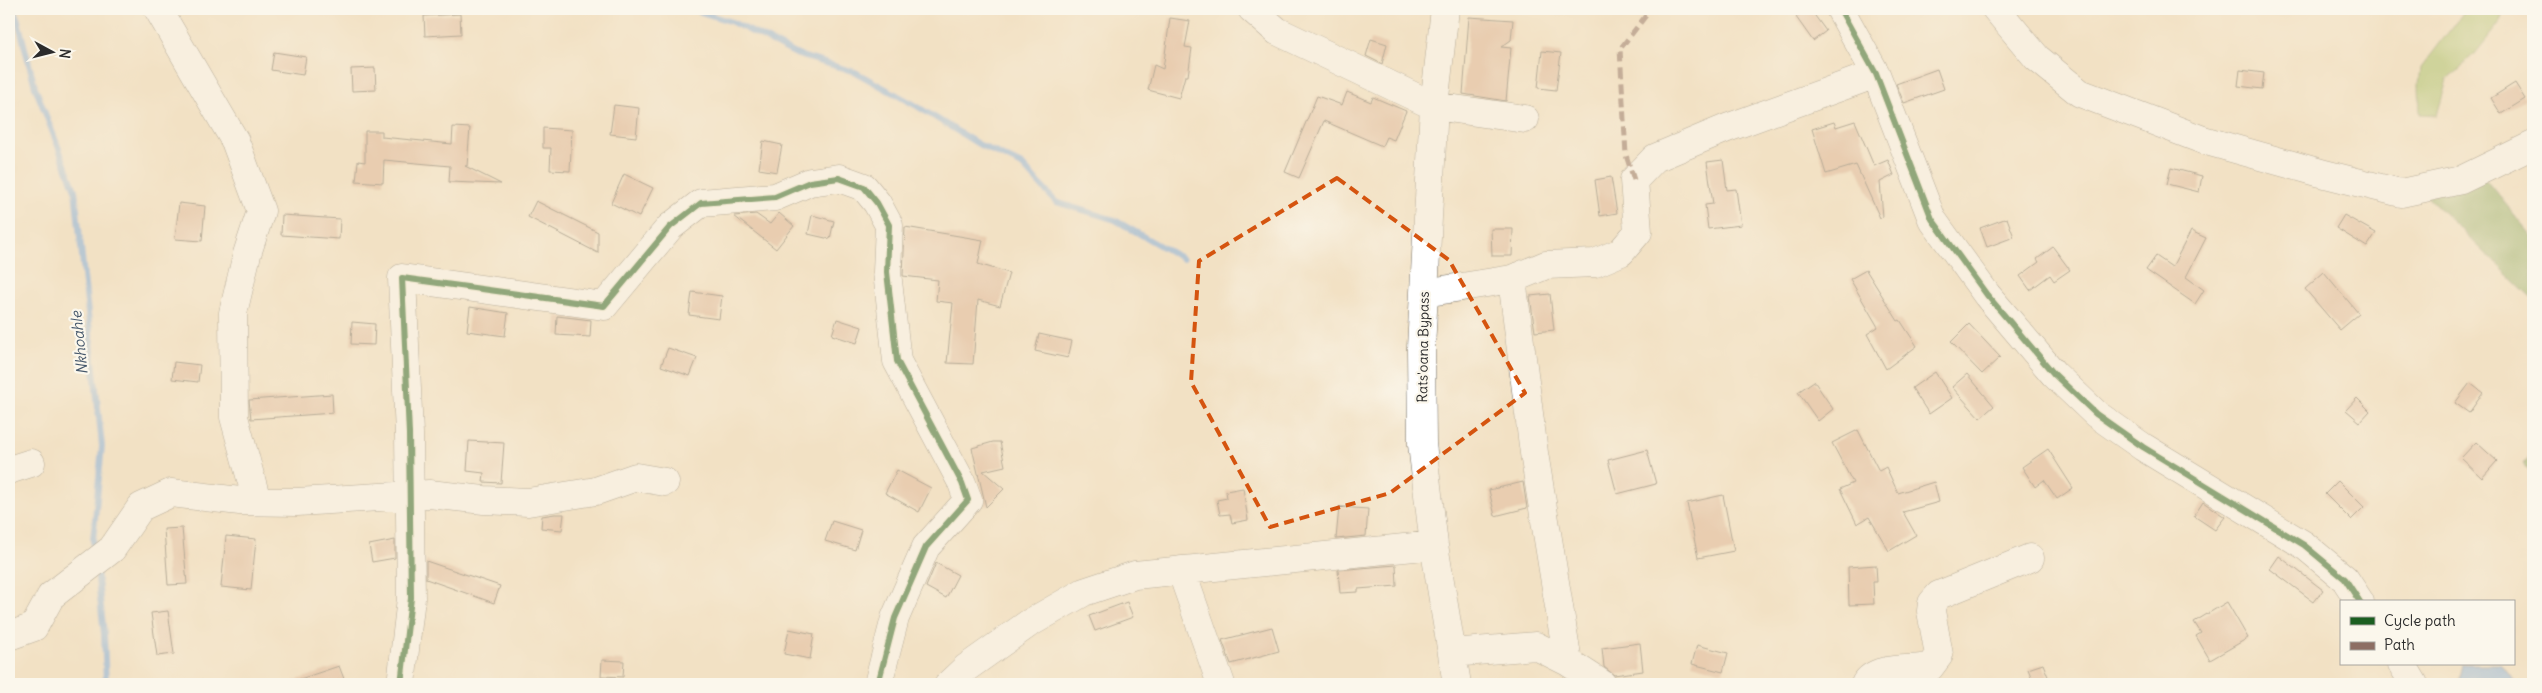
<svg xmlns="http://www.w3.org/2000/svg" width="2542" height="693" viewBox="0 0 2542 693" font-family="Delius,sans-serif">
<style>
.green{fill:#a5c167;stroke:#687649}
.forest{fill:#84a75c;stroke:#586944}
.water{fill:#74a8e1;stroke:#506a86}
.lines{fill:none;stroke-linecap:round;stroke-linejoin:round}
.stream{stroke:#74a8e1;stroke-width:6}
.building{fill:#ddb498}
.minor-casing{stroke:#716b61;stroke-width:29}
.minor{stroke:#fff;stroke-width:28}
.quiet{stroke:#8d6e63;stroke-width:5;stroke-dasharray:10 5;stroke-linecap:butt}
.cycleway-casing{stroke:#fbf7ec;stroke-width:9}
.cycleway{stroke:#1b5e20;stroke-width:6}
.marked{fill:none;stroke:#d5540f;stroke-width:4;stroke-dasharray:10 6;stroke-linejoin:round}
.labels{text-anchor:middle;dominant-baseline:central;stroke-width:4.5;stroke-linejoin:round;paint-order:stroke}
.street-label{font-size:14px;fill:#2b2b2b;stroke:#fbf7ec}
.water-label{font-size:15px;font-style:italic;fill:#45576b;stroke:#fbf7ec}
</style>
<rect width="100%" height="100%" fill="#fbf7ec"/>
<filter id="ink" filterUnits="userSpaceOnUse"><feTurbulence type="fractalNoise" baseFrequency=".02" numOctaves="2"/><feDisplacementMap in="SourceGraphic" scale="10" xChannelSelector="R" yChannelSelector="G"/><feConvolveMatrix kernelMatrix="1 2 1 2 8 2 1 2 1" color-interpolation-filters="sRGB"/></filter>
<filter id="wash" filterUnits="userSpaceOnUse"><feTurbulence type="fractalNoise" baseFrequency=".0096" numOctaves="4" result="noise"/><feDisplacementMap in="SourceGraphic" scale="20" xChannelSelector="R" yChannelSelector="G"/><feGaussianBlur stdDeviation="1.12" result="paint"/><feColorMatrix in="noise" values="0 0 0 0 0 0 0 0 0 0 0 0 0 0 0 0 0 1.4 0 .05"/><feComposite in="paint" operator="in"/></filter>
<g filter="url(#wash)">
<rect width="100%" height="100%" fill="#f2e1c4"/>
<path class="green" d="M2466 9H2505L2501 21 2474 55 2447 80 2437 115 2420 114 2419 84 2421 68Z"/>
<path class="forest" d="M2485 179 2533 237V299L2426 196Z
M2533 452V476L2523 464Z"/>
<path class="water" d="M2463 664H2500L2515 684H2461L2460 679Z"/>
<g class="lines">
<path class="stream" d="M15 9 35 87 75 190 102 446 93 540 94 554
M691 9 732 22 798 55 855 72 915 105 978 144 1022 165 1056 202 1115 220 1183 259
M97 571 104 634 106 684"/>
</g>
<g id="blocks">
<path class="building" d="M1807 9H1810L1826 31 1813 41 1796 17Z
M460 14 461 34 425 36 424 16Z
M1469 17 1513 20 1511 40 1501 47 1511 48 1506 101 1463 94Z
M1170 18 1190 21 1185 47 1192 48 1188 76H1185L1179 98 1148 90 1154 65 1163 69Z
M1371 39 1387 44 1382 64 1366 56Z
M1542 51 1561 53 1556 90 1538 88Z
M274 52 306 57 303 75 271 70Z
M375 68 376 90 352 91 351 69Z
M1937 69 1944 89 1904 103 1896 84Z
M2240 70 2264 73 2262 89 2238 86Z
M2515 83 2525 99 2501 114 2491 98Z
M1347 92 1371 102 1373 97 1406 111 1394 140 1386 137 1382 146 1324 121 1299 178 1285 172 1317 96 1342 105Z
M614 105 639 108 636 137 610 134Z
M1855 121 1874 166 1888 160 1894 175 1880 182 1883 217 1880 218 1856 165 1826 174 1812 129 1834 122 1836 127Z
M453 127 470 128 467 166H465L501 184 449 182 450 166 384 160 383 183 356 181 358 161 365 162V131H382V137L452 144Z
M543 128 572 130 570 171 550 170 551 148H543Z
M763 141 782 145 777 172 759 169Z
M1723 160 1727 190 1736 189 1741 225 1708 229 1705 205 1713 204 1707 162Z
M2171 168 2202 176 2199 192 2167 184Z
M624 174 653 188 639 217 611 203Z
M1611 177 1617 213 1600 216 1595 180Z
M536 201 598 232V253L528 217Z
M179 203 205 206 202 241 175 239Z
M779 213 794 226 776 249 734 216 756 214 770 224Z
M282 215 340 219 339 239 281 235Z
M812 215 834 221 830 239 808 234Z
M2344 215 2376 233 2367 247 2336 228Z
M2007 218 2014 237 1987 247 1980 228Z
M905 227 983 240 978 264 1009 273 1000 306 978 300 973 364 947 363 953 303 936 301 938 280 903 276Z
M1491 229H1513L1512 256H1492Z
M2191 231 2206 238 2186 277 2204 290 2195 304 2146 270 2156 256 2172 267Z
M2053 247 2070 270 2054 281 2050 275 2030 290 2020 276 2039 262 2037 259Z
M1866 270 1898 321 1900 320 1917 346 1886 369 1867 334 1878 327 1850 279Z
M2324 272 2359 314 2340 330 2305 289Z
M692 292 722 296 719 319 689 315Z
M1550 294 1554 330 1535 332 1530 296Z
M470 307 508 313 505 336 467 331Z
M557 316 591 320 590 337 556 335Z
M837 319 862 327 857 343 832 335Z
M352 322 375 324 374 345 351 344Z
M1969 324 2000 357 1982 374 1951 342Z
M1039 334 1072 341 1068 358 1035 351Z
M668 348 697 358 690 376 661 366Z
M174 362 200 365 198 382 172 379Z
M1935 372 1952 398 1929 414 1912 388Z
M1967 374 1994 406 1980 418 1952 387Z
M1814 381 1833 409 1818 421 1798 392Z
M2470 383 2483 393 2469 413 2455 403Z
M332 394 333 413 251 419 249 400Z
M2357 398 2370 411 2360 422 2346 410Z
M1858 430 1879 471 1886 467 1898 493 1934 482 1939 502 1903 512 1916 535 1889 551 1869 517 1857 524 1840 489 1853 483 1832 443Z
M469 441 504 443 501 483 483 482 484 473 467 471Z
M993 442H1000L1005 466 983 471 1004 489 986 507 972 448Z
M2476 442 2497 461 2482 478 2461 458Z
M2048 449 2073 488 2057 499 2044 480 2035 487 2022 467Z
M1647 450 1656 484 1617 494 1608 460Z
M897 470 931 488 919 512 885 493Z
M2338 481 2364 507 2351 520 2325 494Z
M1523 482 1527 508 1495 516 1489 490Z
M1243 488 1248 520 1232 523 1230 514 1220 515 1217 500 1227 498 1226 491Z
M1723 495 1734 551 1698 558 1687 503Z
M2203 502 2225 517 2215 530 2194 516Z
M1339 507 1368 509 1366 536 1336 539Z
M555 514H564L562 530 541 528 542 516Z
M832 521 861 530 855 550 825 541Z
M182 528 187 584 168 585 164 529Z
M226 536 256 539 251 590 221 587Z
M395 540V558L372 562 369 545Z
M2279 556 2323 590 2314 602 2270 569Z
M426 561 500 586 494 603 426 579Z
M936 563 958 575 946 598 926 587Z
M1396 565 1397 586 1358 589V592L1340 593 1338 570Z
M1876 565 1877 582H1873L1874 604 1849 605 1848 567Z
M1127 602 1133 617 1095 631 1089 616Z
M2227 602 2248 638 2210 660 2196 636 2201 633 2194 622Z
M168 611 174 654 157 656 151 613Z
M1272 627 1279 651 1231 664 1222 640Z
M789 629 814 634 810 659 784 654Z
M1640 643 1643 671 1614 675 1604 667 1602 648Z
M1697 645 1728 653 1723 672 1692 664Z
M602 660 624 661 623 677 601 676Z
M2043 664 2051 684H2034L2028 669Z
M339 666 346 684H294V681Z"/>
</g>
</g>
<g filter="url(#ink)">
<use href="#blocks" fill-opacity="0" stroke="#716b61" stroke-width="1"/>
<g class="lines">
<g class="minor-casing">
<path id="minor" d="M158 9 235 141 261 211 247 254 233 313 234 417 257 501
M1252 9 1277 31 1434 106 1525 119
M1445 9 1434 106 1421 348 1422 444 1434 545 1457 684
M1840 9 1876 74 1932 219 1987 295 2054 374 2096 414 2143 447 2304 545 2345 579 2360 602
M1996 9 2037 58 2080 93 2203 140 2321 173 2401 193 2461 180 2533 145
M1512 279 1534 453 1568 662
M1424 293 1512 279 1546 265 1595 263 1621 252 1638 232 1634 180 1655 158 1727 128 1876 74
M9 470 31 463
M1181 570 1221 684
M9 636 34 627 51 596 112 549 141 507 171 493 240 501 297 502 429 494 484 500 528 502 596 491 636 477 665 482
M1452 653 1536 646 1568 662 1602 684
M2402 664 2414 684
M401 684 411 598 409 434 402 278 604 306 670 227 701 203 775 197 810 182 839 178 864 187 877 203 889 225 887 272 897 361 962 483 968 500 926 547 895 618 878 684
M949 684 966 668 1028 624 1084 592 1135 575 1434 545
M1865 684C1876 665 1911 671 1930 667L1939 655 1931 611 1932 603 1939 595 2030 558"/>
</g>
<use href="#minor" class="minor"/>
<path class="quiet" d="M1634 180 1626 155 1620 49 1651 9"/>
<g class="cycleway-casing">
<path id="cycleway" d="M1840 9 1876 74 1932 219 1987 295 2054 374 2096 414 2143 447 2304 545 2345 579 2360 602
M401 684 411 598 409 434 402 278 604 306 670 227 701 203 775 197 810 182 839 178 864 187 877 203 889 225 887 272 897 361 962 483 968 500 926 547 895 618 878 684"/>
</g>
<use href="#cycleway" class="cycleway"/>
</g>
</g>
<path d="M0 0H2542V693H0ZM1337 178 1449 260 1525 393 1390 493 1270 527 1191 382 1199 261Z" fill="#f2e1c4" fill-opacity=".55" fill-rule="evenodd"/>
<path class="marked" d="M1337 178 1449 260 1525 393 1390 493 1270 527 1191 382 1199 261Z"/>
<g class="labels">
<g class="street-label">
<text transform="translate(1423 347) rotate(-89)">Rats'oana Bypass</text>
</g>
<g class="water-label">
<text transform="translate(79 343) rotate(-96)">Nkhoahle</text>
</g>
</g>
<rect width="2542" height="693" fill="none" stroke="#fbf7ec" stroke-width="30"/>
<rect x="2340" y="600" width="175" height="65" fill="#fbf7ec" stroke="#a8a59f"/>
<rect x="2350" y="617" width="25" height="8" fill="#1b5e20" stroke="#a8a59f"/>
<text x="2384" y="626" font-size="15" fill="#2b2b2b">Cycle path</text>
<rect x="2350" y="642" width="25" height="8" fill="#8d6e63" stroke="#a8a59f"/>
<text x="2384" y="650" font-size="15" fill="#2b2b2b">Path</text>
<g transform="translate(52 52) rotate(97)" stroke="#fbf7ec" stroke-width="4" paint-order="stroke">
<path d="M0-4L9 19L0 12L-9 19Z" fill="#2b2b2b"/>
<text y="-8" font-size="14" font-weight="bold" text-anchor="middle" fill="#2b2b2b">N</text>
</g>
</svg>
